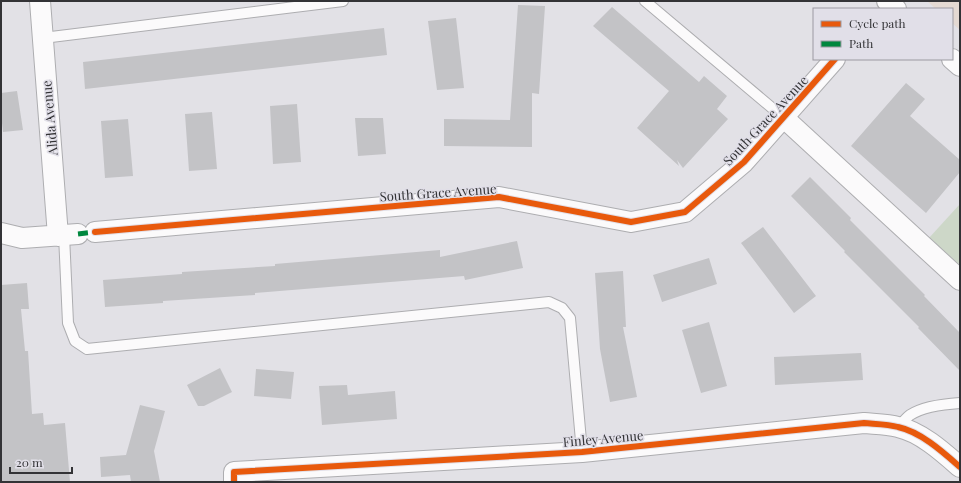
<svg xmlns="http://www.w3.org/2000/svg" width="961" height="483" viewBox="0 0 961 483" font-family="'Playfair Display',serif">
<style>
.commercial{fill:#e4d9d2}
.green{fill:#cdd7c8}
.building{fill:#c3c3c6}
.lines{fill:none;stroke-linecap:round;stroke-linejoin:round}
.lane-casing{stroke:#adadb0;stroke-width:12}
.street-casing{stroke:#adadb0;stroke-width:22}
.lane{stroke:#fbfafb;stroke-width:10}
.street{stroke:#fbfafb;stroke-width:20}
.quiet{stroke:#00873e;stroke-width:5;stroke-dasharray:10 5;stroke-linecap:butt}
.cycleway-casing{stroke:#e1dfe8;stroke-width:8}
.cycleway{stroke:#e8590c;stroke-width:6}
.labels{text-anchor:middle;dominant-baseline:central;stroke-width:3;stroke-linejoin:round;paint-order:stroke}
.street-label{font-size:13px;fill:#333336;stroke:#e1dfe8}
</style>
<rect width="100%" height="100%" fill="#e2e1e6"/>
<path class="commercial" d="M927 1H960V30L952 23V9H936Z"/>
<path class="green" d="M960 204V265L929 238Z"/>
<path class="building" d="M518 5 545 6 539 94 532 93V147L444 146V119L510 120Z
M612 7 699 82 704 76 727 96 717 109 728 119 683 168 677 160 679 166 637 128 669 91 593 26Z
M456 18 464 88 437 90 428 21Z
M384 28 387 55 85 89 83 62Z
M906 83 925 99 910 116 960 160V172L926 213 851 146Z
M17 91 23 130 3 132 1 114V93Z
M297 104 301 162 273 164 270 106Z
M212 112 217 169 189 171 185 114Z
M355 118H383L386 154 358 156Z
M128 119 133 176 105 178 101 121Z
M810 177 851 218 850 220 925 295 924 296 960 333V371L918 328 919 327 844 252 845 251 791 196Z
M763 227 816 296 794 313 741 243Z
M517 241 523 268 465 280 464 276 255 293V295L163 301V303L105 307 103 280 182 274V272L275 266V264L440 250V257Z
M709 258 717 284 662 302 653 275Z
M623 271 626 327H623L637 397 610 402 600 349 595 273Z
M27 283 29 309H21L25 351H28L32 414 43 413 44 425 65 423 70 482H1V285Z
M709 322 727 386 701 393 682 330Z
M861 353 863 380 775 385 774 357Z
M220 368 232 392 204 406H198L187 385Z
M256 369 294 372 291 399 254 396Z
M347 385 348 395 395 391 397 419 322 425 319 386Z
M140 405 165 411 154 451 160 482H131L130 475 101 477 100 457 126 455Z"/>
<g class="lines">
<g class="lane-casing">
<path id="lane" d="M645 1 784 118
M43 38 343 1
M64 235 68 323 75 341 87 349 549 302 562 308 570 318 582 452
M899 427C902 423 906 418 910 415 924 406 944 404 960 403"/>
</g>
<g class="street-casing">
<path id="street" d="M40 1 58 236
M887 1 896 9
M952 59 960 66
M784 118 960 280
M95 232 499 197 631 222 685 212 744 162 835 59
M1 233 22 238 78 234
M234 482V472L582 452 864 423C875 424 888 424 898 427 921 432 943 452 960 467"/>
</g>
<use href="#lane" class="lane"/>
<use href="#street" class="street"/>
<path class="quiet" d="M78 234 95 232"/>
<g class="cycleway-casing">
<path id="cycleway" d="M95 232 499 197 631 222 685 212 744 162 835 59
M234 482V472L582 452 864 423C875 424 888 424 898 427 921 432 943 452 960 467"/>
</g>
<use href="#cycleway" class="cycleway"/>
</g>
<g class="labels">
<g class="street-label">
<text transform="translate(49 118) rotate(-95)">Alida Avenue</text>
<text transform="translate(765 120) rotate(-47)">South Grace Avenue</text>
<text transform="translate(438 192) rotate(-4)">South Grace Avenue</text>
<text transform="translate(603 438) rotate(-5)">Finley Avenue</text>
</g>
</g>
<rect width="961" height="483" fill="none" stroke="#333336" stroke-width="4"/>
<rect x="813" y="8" width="140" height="52" fill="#e1dfe8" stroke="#9b9aa1"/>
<rect x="821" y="21" width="20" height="6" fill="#e8590c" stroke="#9b9aa1"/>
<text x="849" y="28" font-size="12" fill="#333336">Cycle path</text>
<rect x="821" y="41" width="20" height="6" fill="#00873e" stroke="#9b9aa1"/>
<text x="849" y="48" font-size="12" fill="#333336">Path</text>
<path d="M10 467v6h62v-6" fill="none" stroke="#333336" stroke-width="2"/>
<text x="16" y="467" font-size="12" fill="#333336" stroke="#e1dfe8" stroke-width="3" paint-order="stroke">20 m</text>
</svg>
